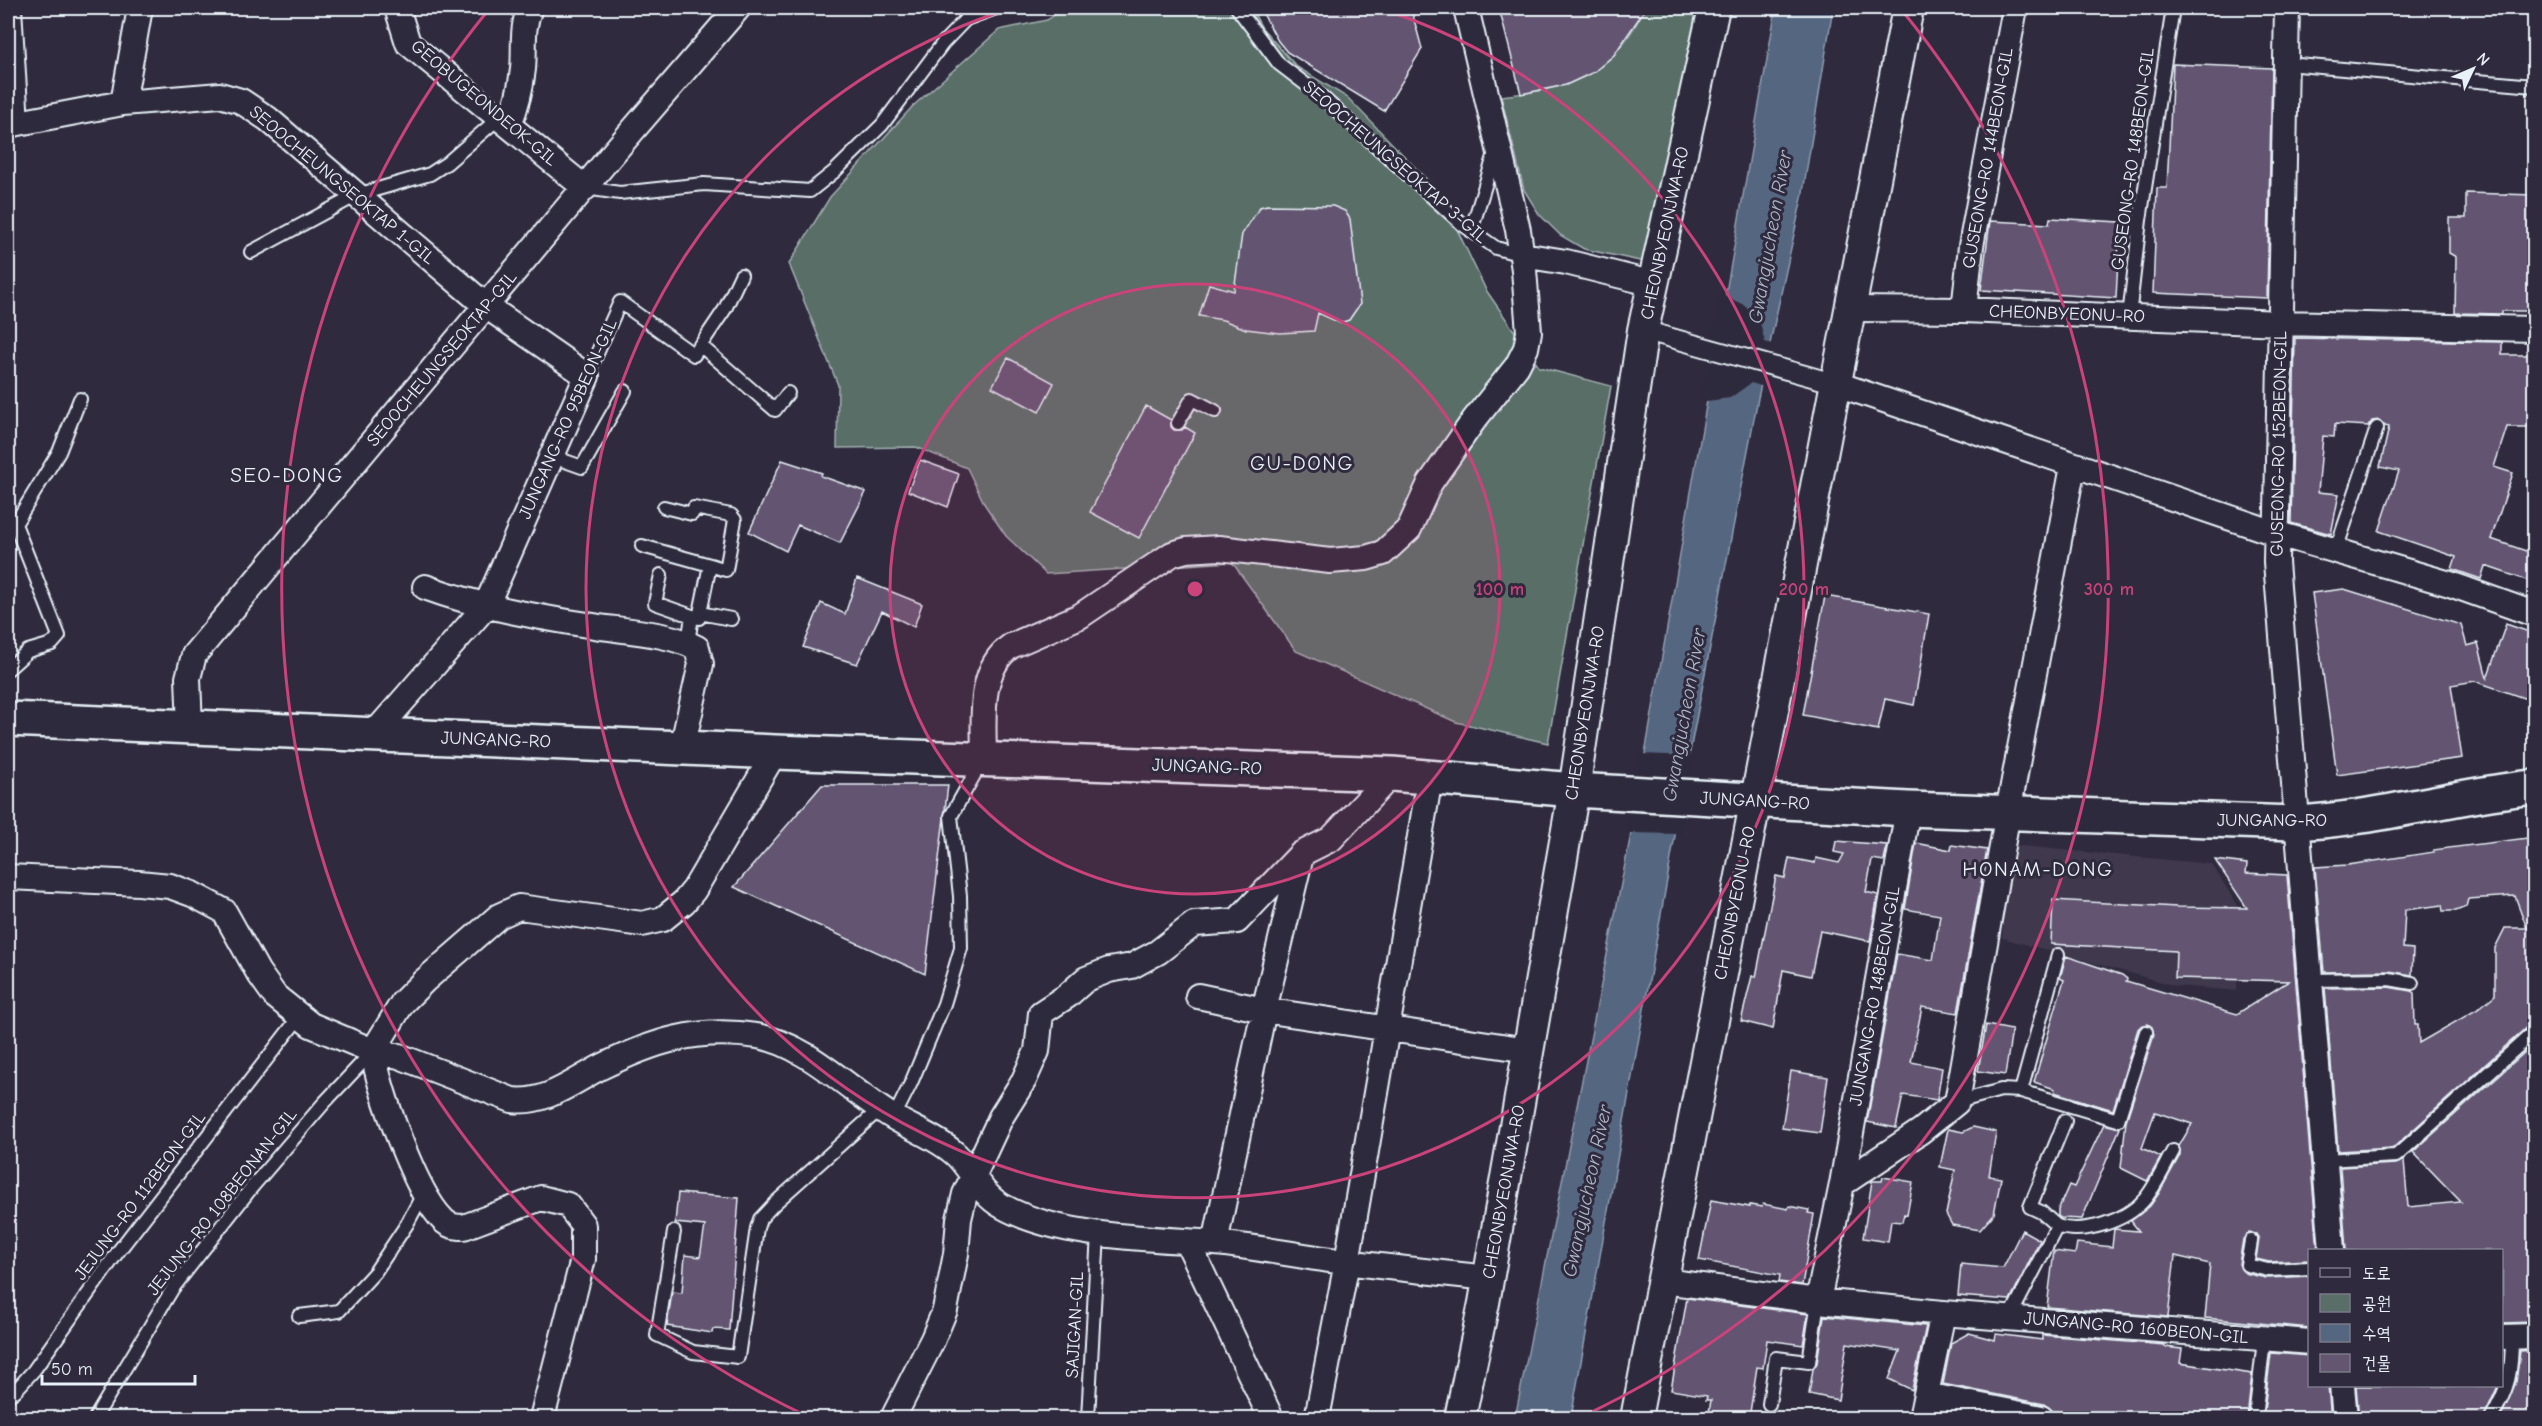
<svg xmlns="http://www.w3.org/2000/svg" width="2542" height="1426" viewBox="0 0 2542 1426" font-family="'Comic Neue','Poor Story',sans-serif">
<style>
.built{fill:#3f374d}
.green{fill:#5a6e68;stroke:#a1b0b0;stroke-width:1.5}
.water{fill:#556680;stroke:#909eb0;stroke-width:1.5}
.pier{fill:#2f2a3d}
.building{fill:#645571;stroke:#e8f1f8;stroke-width:1.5}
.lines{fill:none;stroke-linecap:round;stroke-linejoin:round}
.service-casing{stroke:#e8f1f8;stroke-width:16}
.pedestrian-casing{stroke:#e8f1f8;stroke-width:22}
.minor-casing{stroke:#e8f1f8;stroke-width:28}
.tertiary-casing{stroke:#e8f1f8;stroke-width:34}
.secondary-casing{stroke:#e8f1f8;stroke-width:38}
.service{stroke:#2f2a3d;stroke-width:12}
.pedestrian{stroke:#2f2a3d;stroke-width:18}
.minor{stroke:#2f2a3d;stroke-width:24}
.tertiary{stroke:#2f2a3d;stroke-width:30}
.secondary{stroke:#2f2a3d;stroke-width:33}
.ring{fill:none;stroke:#ca437a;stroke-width:3}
.labels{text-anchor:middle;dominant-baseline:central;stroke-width:6;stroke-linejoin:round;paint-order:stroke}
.street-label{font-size:18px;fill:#e8f1f8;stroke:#2f2a3d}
.water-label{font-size:20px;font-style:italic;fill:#adb9c8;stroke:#2f2a3d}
.quarter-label{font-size:21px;letter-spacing:1.5px;fill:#e8f1f8;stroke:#2f2a3d}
.centre{fill:#ca437a;stroke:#2f2a3d;stroke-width:3}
.ring-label{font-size:18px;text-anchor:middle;font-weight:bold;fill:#ca437a;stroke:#2f2a3d;stroke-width:6;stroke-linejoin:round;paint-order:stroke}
</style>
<rect width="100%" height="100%" fill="#2f2a3d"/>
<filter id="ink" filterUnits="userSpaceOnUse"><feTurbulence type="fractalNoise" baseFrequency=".0167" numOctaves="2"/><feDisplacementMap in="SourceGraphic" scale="12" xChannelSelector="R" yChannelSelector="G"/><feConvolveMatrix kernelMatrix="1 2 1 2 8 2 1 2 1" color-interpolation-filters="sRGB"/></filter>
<g filter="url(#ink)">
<path class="built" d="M2011 845 2212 864 2239 908 2237 991 2176 986 2002 938Z"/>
<path class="green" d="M1065 8H1251L1262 28 1297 67 1348 98 1439 192 1486 290 1539 367 1611 386 1548 743 1456 722 1296 651 1232 562 1046 574 1006 536 985 505 967 468 916 447 837 448 838 385 789 264 830 197 913 106 999 30 1047 20Z
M1639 8H1697L1645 262 1584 249 1560 235 1539 214 1524 190 1501 96C1554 91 1595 82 1628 37 1634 27 1642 19 1639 8Z"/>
<path class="water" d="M1776 8H1833L1802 198 1758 398 1691 746 1571 1418H1515L1630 839Z"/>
<path class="pier" d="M1721 294 1746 306 1761 326 1765 342 1773 344 1764 387 1751 383 1730 398 1707 401 1702 400Z
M1642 754 1693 756 1679 834 1628 833Z"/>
<path class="building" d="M1260 8H1411L1422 49 1384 111 1287 52 1278 41Z
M1499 8H1646L1614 55 1594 72 1566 85 1521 94Z
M2173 64 2272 68 2267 298 2153 293 2157 188H2167Z
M2466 193 2535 195V311H2502V314L2455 313 2456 257 2449 253V218H2466Z
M1267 205 1333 206 1345 211 1350 219 1360 304 1349 320 1340 323 1318 313 1314 331 1280 333 1246 329 1223 320 1199 316 1209 284 1234 291 1242 234 1260 207Z
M2050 218 2120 222 2116 298 1981 290 1990 221 2049 224Z
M2295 338 2502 342V355H2535V427H2507L2494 467 2513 473 2491 539 2535 554V583L2485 566 2481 579 2452 569 2456 557 2379 531 2399 471 2380 467 2389 427 2385 426 2379 420 2372 421 2369 426 2335 424 2334 437 2323 436 2318 492 2339 494 2331 534 2291 523Z
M1008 358 1054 383 1039 412 992 387Z
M1146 406 1171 420V427L1174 430H1182L1185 427 1195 433 1139 538 1090 512Z
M782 460 822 473 821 476 866 492 840 543 798 525 786 551 749 532Z
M920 460 959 474 948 507 908 491Z
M857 578 922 604 914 627 882 611 857 664 803 647 821 603 845 614Z
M2344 589 2461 625 2467 646 2478 643 2487 678 2506 624 2535 634V702L2475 681 2451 685 2462 758 2337 775 2312 593Z
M1825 596 1929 614 1914 705 1885 699 1878 730 1803 715Z
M822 785H948L925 974 734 887Z
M2535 837V1024L2528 1026 2393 1148 2338 1151 2325 988 2388 987 2411 991 2414 993 2415 1025H2418L2419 1043 2478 1009 2495 995V948L2505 928H2527L2515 896 2468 899 2466 907 2456 911H2443L2442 905 2405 910 2403 948 2413 949 2412 975 2389 971 2324 972 2315 867 2348 865 2434 852 2433 850Z
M1836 841 1887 845 1884 861 1872 859 1866 892 1878 895 1870 941 1820 931 1811 976 1783 970 1773 1029 1741 1021 1752 976 1756 977 1776 876 1785 878 1789 858 1815 863 1816 858 1839 863 1844 854 1834 852Z
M1916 843 1951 850 1952 845 1987 850 1958 1013 1922 1007 1911 1062 1942 1068 1937 1100 1903 1095 1896 1128 1867 1122 1897 954 1933 960 1940 915 1905 909Z
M2215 860 2247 864 2246 873 2287 875 2318 1251H2310V1260L2269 1262 2256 1259 2259 1239 2256 1234 2249 1233 2243 1239 2239 1264 2245 1273 2266 1278 2310 1276V1328L2205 1318 2210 1264 2175 1256 2168 1317 2047 1307 2054 1251 2075 1254 2077 1243 2112 1247 2114 1229 2139 1231 2131 1221 2150 1206 2159 1193 2180 1155 2179 1146 2192 1124 2155 1112 2142 1148 2161 1157 2149 1178 2147 1181 2121 1168 2126 1121 2154 1035 2152 1027 2148 1024 2141 1026 2138 1029 2113 1110 2054 1092 2055 1089 2034 1082 2064 980 2060 978 2066 956 2122 975 2127 979 2126 981 2237 1014 2289 981 2175 978 2176 951 2051 944 2053 900 2177 907 2247 908Z
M1986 1025 2012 1030 2005 1075 1978 1071Z
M2535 1043V1322L2502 1323V1251H2346L2340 1167 2396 1164 2404 1160 2408 1207 2461 1202 2413 1152Z
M1791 1071 1828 1077 1820 1133 1782 1128Z
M2104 1124 2120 1128 2082 1219 2061 1218 2058 1216V1210L2069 1185 2074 1187Z
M1973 1127 1996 1132 1989 1176 2001 1178 1994 1214 1980 1230 1952 1225 1946 1214 1955 1170 1940 1167 1948 1129 1963 1132Z
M1883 1177 1913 1182 1907 1215 1904 1214 1902 1222 1891 1221 1888 1242 1863 1238 1872 1181H1882Z
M678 1193 739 1198 729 1330 713 1329 712 1333 667 1326 672 1292 682 1293 685 1255 700 1257 705 1226 675 1223Z
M1711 1200 1750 1207V1205L1762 1207 1763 1204 1788 1209 1789 1206 1809 1210 1808 1213 1814 1214 1802 1285 1779 1282 1780 1275 1699 1260Z
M2022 1230 2040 1240 2010 1300 1958 1296 1961 1264 2003 1268Z
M1687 1298 1808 1314 1803 1345 1767 1340 1763 1368 1757 1367 1749 1419H1708L1711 1400H1706L1707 1396 1671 1390Z
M1824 1316 1926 1326 1912 1390 1889 1379 1900 1351 1847 1343 1838 1400 1809 1394 1813 1369 1817 1363Z
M1969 1333 1995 1340 1996 1334 2042 1340V1335L2165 1345V1347L2182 1349 2180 1363 2252 1374 2247 1419H2086L2078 1413 2053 1411 2044 1404 1943 1384 1951 1343Z
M2535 1350V1419H2500L2516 1382 2520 1351Z
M2271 1353 2310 1356V1386H2328L2331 1419H2263Z
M2356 1386H2498L2483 1419H2359Z"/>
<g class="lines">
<g class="service-casing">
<path id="service" d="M1237 8 1279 64 1321 96 1462 224 1496 248 1522 255
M2287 64 2534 86
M585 188 620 193 704 184 810 191 835 171 882 125 943 43 966 19 996 8
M1471 231 1495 153
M251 252 357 195 430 174 447 163 500 117
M2129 317 2140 220 2173 8
M700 345 775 410 788 393
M587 376 620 302 694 355 725 309 741 275
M1178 423 1192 399 1215 411
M551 456 582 467 625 391
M664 507 692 514 694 508 731 515 735 520 726 570 710 565
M642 546 710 565 699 618 692 616 688 643
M2336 550 2377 428
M661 575 655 603 692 616
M700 613 731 619
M8 669 28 651 52 644 59 636 15 524 59 452 80 399
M2310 980 2389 979 2412 983
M2021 1091 2058 955
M1957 1102 2001 1090 2021 1091 2118 1120 2146 1032
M894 1117 911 1083 944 1004 961 948 960 896 951 816 982 761
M2325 1160 2396 1156 2534 1032
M2057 1226 2041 1212 2030 1207 2065 1121
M674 1232 657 1335 693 1352 738 1357 757 1228 760 1219 775 1203 880 1109
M2251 1241 2247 1265 2268 1270 2310 1268
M299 1316 339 1311 375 1272 407 1224 424 1192
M2010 1317 2057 1226C2083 1235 2126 1221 2144 1200 2156 1186 2164 1167 2173 1151
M8 1396 16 1390 34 1370 117 1253 300 1016
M1769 1404 1776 1358 1809 1362 1818 1301
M95 1418 173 1288 252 1187 324 1103 373 1051
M1088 1418 1098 1233
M2255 1418 2264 1340
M2491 1418C2509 1388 2512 1372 2512 1336"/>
</g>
<g class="pedestrian-casing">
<path id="pedestrian" d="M1643 330 1837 384"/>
</g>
<g class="minor-casing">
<path id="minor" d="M9 8 16 123
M397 8 408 43 585 188
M2287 8 2276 562 2332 1250
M123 103 140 8
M8 125 123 103 220 95 241 101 268 119 486 306 587 376 486 606 373 735
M509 125C516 107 521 88 523 69 525 48 521 28 530 8
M1522 255 1566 262 1654 284
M1852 309 1964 310 2281 323 2534 329
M1964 310 1971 246 2015 8
M1837 384 2275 533 2450 584 2534 614
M425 587C479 607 537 617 594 626 625 631 670 633 697 648L701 664 682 748
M190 727 188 678 194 655 614 152 738 8
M984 757C984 721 977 670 1011 646L1080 616 1172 554 1186 550 1219 548 1330 561 1366 558 1383 553 1409 529 1430 483 1474 420 1517 366 1526 348 1529 332 1524 270 1518 230 1466 8
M8 877 139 883 170 886 192 894 224 911 258 972 275 996 311 1025 373 1051 399 1056 512 1100C545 1104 571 1083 599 1068 654 1041 696 1027 757 1036 807 1044 851 1092 893 1117 913 1129 935 1137 953 1152 971 1166 978 1193 1002 1206 1059 1238 1151 1238 1215 1243 1259 1247 1302 1257 1346 1262 1394 1268 1441 1273 1489 1278
M1198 996 1264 1010 1528 1050
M1842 1184 1921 1131 1957 1102 2008 812 2073 466
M1188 1243 1271 1418
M1215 1243 1264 1010 1301 856
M1663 1281 1818 1301 1943 1313 2310 1342
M1818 1301 1842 1184 1908 809
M2502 1337 2534 1336
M2342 1386 2345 1418
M1926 1395 2041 1418
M542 1418 583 1259V1225L568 1205 541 1198 464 1227C455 1227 449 1226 443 1220 415 1192 379 1090 373 1051L403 1002 424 981 499 916 519 907 642 924 663 919 684 902 694 890 775 752
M893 1418 933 1339 945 1310 956 1254 959 1219 965 1194 1001 1117 1024 1080 1037 1051 1041 1013 1067 996 1086 979 1109 970 1132 966 1158 952 1194 924 1237 921 1301 854 1331 839 1392 774
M1317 1418 1347 1262 1430 778
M1921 1418 1943 1313"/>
</g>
<g class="tertiary-casing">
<path id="tertiary" d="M1460 1418 1484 1303 1574 790 1643 330 1714 8
M1636 1418C1725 948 1821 478 1908 8"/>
</g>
<g class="secondary-casing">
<path id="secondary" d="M8 719 775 752 1392 774 1574 790 1908 809 2293 823C2375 820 2454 795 2534 787"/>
</g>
<use href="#service" class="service"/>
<use href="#pedestrian" class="pedestrian"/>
<use href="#minor" class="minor"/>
<use href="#tertiary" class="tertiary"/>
<use href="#secondary" class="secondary"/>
</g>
</g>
<circle cx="1195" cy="589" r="305" fill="#ca437a" fill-opacity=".12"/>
<g class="ring">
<circle cx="1195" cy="589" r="305"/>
<path d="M1378 8A609 609 0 1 1 1012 8"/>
<path d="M809 1417A914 914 0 0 1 490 8M1900 8A914 914 0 0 1 1581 1417"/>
</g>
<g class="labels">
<g class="street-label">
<text transform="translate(484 103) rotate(40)">GEOBUGEONDEOK-GIL</text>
<text transform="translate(1988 158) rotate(-80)">GUSEONG-RO 144BEON-GIL</text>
<text transform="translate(2133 159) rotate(-82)">GUSEONG-RO 148BEON-GIL</text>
<text transform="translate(1395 162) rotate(41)">SEOOCHEUNGSEOKTAP 3-GIL</text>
<text transform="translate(342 185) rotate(40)">SEOOCHEUNGSEOKTAP 1-GIL</text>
<text transform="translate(1665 233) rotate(-78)">CHEONBYEONJWA-RO</text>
<text transform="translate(2067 314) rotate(2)">CHEONBYEONU-RO</text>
<text transform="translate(442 359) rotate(-50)">SEOOCHEUNGSEOKTAP-GIL</text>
<text transform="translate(568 419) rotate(-66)">JUNGANG-RO 95BEON-GIL</text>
<text transform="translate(2279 444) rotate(-89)">GUSEONG-RO 152BEON-GIL</text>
<text transform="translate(1585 713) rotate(-81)">CHEONBYEONJWA-RO</text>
<text transform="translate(496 740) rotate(2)">JUNGANG-RO</text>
<text transform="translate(1207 767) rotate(2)">JUNGANG-RO</text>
<text transform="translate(1755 801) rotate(3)">JUNGANG-RO</text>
<text x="2272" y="820">JUNGANG-RO</text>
<text transform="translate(1735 903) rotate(-79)">CHEONBYEONU-RO</text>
<text transform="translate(1875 996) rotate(-80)">JUNGANG-RO 148BEON-GIL</text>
<text transform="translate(1504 1192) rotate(-80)">CHEONBYEONJWA-RO</text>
<text transform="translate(140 1196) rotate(-53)">JEJUNG-RO 112BEON-GIL</text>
<text transform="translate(222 1202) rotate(-52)">JEJUNG-RO 108BEONAN-GIL</text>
<text transform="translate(1075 1325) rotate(-87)">SAJIGAN-GIL</text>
<text transform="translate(2136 1328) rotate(5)">JUNGANG-RO 160BEON-GIL</text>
</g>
<g class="water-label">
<text transform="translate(1770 237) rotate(-80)">Gwangjucheon River</text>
<text transform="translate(1684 715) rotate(-80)">Gwangjucheon River</text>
<text transform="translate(1587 1191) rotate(-78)">Gwangjucheon River</text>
</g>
<g class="quarter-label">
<text x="1302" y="463">GU-DONG</text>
<text x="287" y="475">SEO-DONG</text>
<text x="2038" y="869">HONAM-DONG</text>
</g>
</g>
<circle cx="1195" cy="589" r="9" class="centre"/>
<g class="ring-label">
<text x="1500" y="595">100 m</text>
<text x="1804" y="595">200 m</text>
<text x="2109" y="595">300 m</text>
</g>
<rect width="2542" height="1426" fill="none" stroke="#2f2a3d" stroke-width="30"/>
<rect x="15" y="15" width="2512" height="1396" fill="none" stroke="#e8f1f8" stroke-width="2" filter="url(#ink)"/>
<rect x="2308" y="1249" width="195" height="138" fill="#2f2a3d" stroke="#797a88" stroke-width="1.5"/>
<rect x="2320" y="1268" width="30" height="9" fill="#2f2a3d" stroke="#797a88" stroke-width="1.5"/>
<text x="2362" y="1279" font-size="18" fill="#e8f1f8">도로</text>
<rect x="2320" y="1294" width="30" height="18" fill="#5a6e68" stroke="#797a88" stroke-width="1.5"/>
<text x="2362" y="1309" font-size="18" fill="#e8f1f8">공원</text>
<rect x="2320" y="1324" width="30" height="18" fill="#556680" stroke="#797a88" stroke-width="1.5"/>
<text x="2362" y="1339" font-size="18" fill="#e8f1f8">수역</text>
<rect x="2320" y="1354" width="30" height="18" fill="#645571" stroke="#797a88" stroke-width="1.5"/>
<text x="2362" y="1369" font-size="18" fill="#e8f1f8">건물</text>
<g transform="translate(2473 69) rotate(46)" stroke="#2f2a3d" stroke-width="4.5" paint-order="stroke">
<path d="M0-4.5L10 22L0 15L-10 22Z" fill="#e8f1f8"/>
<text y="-9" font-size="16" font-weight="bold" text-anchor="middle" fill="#e8f1f8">N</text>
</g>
<path d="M42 1375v9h153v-9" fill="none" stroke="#e8f1f8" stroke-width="3"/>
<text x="51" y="1375" font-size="18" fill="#e8f1f8" stroke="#2f2a3d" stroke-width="4.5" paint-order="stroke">50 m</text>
</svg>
